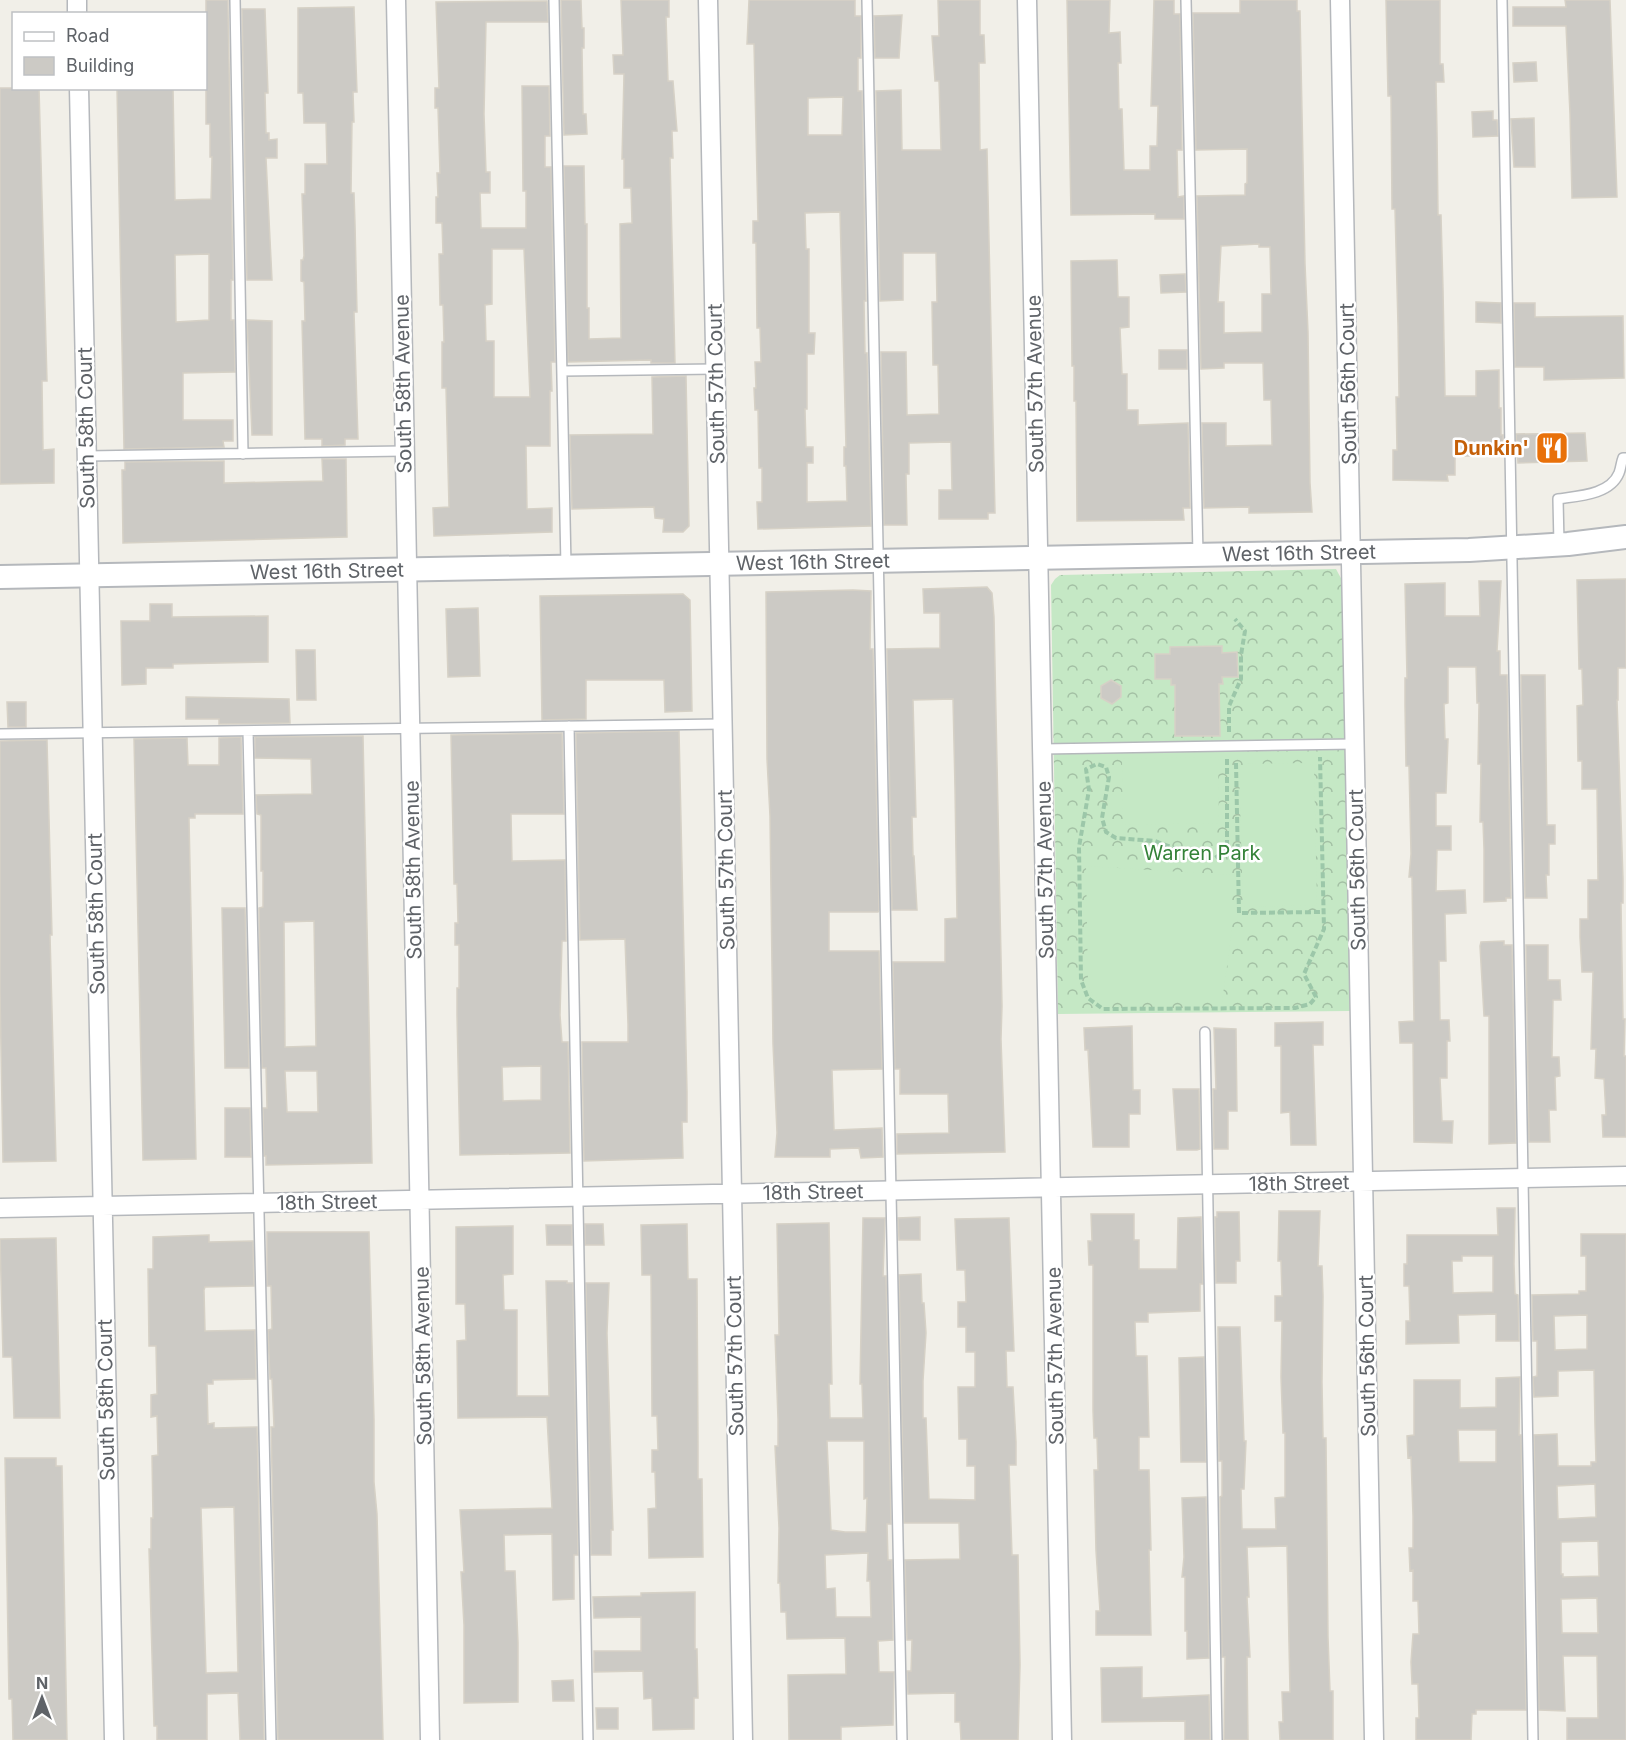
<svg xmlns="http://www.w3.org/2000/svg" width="1626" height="1740" viewBox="0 0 1626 1740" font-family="Inter,sans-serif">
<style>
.forest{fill:url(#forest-crowns)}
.pitch{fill:#c5e8c5}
.building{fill:#cccac5;stroke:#d6d1c6;stroke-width:1.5;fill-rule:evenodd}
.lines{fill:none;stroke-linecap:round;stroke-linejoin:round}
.service-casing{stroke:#b5b8bc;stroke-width:12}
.minor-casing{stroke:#b5b8bc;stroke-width:21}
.tertiary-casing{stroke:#b5b8bc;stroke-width:26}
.path{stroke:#9cc7a9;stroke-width:4;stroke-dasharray:6 3;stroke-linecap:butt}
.service{stroke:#fff;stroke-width:9}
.minor{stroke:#fff;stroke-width:18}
.tertiary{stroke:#fff;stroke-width:22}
.labels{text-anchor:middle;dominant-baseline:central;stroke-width:5;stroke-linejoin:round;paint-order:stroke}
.street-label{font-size:20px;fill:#5f6368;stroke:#fff}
.food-label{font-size:20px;font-weight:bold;fill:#c56008;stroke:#fff;text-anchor:end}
.park-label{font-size:20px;fill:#348238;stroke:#fff}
</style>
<defs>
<pattern id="forest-crowns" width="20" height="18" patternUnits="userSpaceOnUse" patternTransform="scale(1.5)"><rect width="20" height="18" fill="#c5e8c5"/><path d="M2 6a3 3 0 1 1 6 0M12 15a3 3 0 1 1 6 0" fill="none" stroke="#a3c0a4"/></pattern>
</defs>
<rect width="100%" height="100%" fill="#f1efe8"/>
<path class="forest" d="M1336 569 1343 582 1350 1011 1058 1014 1051 585 1055 579 1060 575Z"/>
<path class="pitch" d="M1218 757 1219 823 1123 825 1122 759Z
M1309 763 1314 767 1317 905 1243 907 1239 768 1244 764Z
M1086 866 1232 875V930L1222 1002H1103L1093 996 1088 984Z"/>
<path class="building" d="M206 0H228V8L233 280H231V320H234L235 372 183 373V420H233V441H223L224 447 124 449 117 88H173L175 200 211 199 212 157H210V124H206ZM209 254V320L176 322 175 255Z
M561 0H581L582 28H584V48H582L583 114H586L587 134 564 135Z
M621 0H669V17H666L668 81H673L677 131H672L673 158H670L675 363H651V360L568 362 564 166H584L585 224H587V308H589V339L621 338 620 224 632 223 631 188H624V159H622L624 74H614L613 55H623Z
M749 0H855V16H861V58H858V91H862L866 301H864L865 353H867L871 526 758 529 757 502H762V468H759L758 410H755L754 388H756L755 362H761L760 328H757L756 243H753V221H758L754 44H747ZM843 97 842 135H808V98ZM840 212 846 447H844V466H846L847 501 807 502V463H813V447H806L805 409H807V354H814L815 333H809V249H806L805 213Z
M938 0H980V35H984L985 63H979L980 150 987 149 995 513H988V519H939V490H952L951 442 909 443V474H906L907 525H884L881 352H906L907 415 939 414 938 365H933L932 302H937L936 253H903V300L880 301 876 91 901 90 902 150H941L939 81H935L932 36H939Z
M1067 0H1110L1109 33 1120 32 1121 63H1118L1119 109H1122L1124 170H1150V146H1157L1158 106H1151L1154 0H1174V14H1180L1182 150H1177L1178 197 1184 196V219H1155V214L1071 215Z
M1240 0H1297V11H1300L1305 264 1308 332 1310 483 1312 512 1249 513V507L1204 508 1202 423H1226V446L1272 445 1271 400H1264L1263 363H1224V368L1201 369 1197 196 1245 195V184L1247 183V149L1196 150 1193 13H1240ZM1259 244V247H1270L1271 294H1262V332L1224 333V302H1218L1221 246Z
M1386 0H1440V64H1443L1444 82H1436L1437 133 1438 215H1441L1443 289 1445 396H1476V371L1499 370V408H1501V435H1503V456H1455V475H1447L1448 481 1393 480V450H1397L1396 397H1399L1398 325 1395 209H1392L1391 96H1388Z
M1565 0H1610L1617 197 1572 198 1570 114 1566 26H1513V7H1566Z
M547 1 548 22H486L484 114 486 172H490V193H480L481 228H526V191H523L522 86H549L550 136H545V167H551L555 362H551L552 391H550V446H526L527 509 552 508V532L434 536 433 508 449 507 446 388H442V342H444L443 305H440L439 254H443L442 223H436V197H438L437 173H440L438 108H435V88H439L436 2ZM492 249H524L530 397H494V341H486L485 305 492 304Z
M354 7 357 92H353L354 122H352L351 193H354L355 224 357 312H354L358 439H345V445L322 446V439H305L302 321H305L304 282 301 281V260H303L304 256 302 194H305V164H327L326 123H304L303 93H298V8Z
M242 9H265L268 93H265L266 133H269V140L277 139V158H266L272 280H247Z
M902 15 899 58H875L874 16Z
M1536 62 1537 81 1514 82 1513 63Z
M0 88H39L47 381H42L43 450 54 449V483L0 484Z
M1493 111V120H1497L1498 136 1473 137 1472 112Z
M1534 118 1535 167H1514L1511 119Z
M1117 260 1118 297H1129V327L1120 328 1122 374H1127V410H1138V425L1188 423 1190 508H1183L1184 520 1077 521 1076 401H1074V366H1072L1071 261Z
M1185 274 1186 292 1161 293 1160 275Z
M1476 302 1501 303V323L1476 322Z
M1514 303H1535V317L1623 316 1624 378 1544 380V367H1515Z
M247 320 272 321V435H252Z
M1159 350H1187V369H1159Z
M686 376 689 526 683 532H663L664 519 655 518 654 507 572 509 570 435 653 434 652 377Z
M1585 433 1587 461 1518 463 1516 434Z
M322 459H346L347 537 123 543 122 470H125V462L224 461V483L323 481Z
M1626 579V668H1618V700H1617L1623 879V903H1621L1623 1019H1625L1624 1056H1626V1137H1603L1602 1115H1606L1604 1079 1595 1078 1596 1049H1591L1593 972H1582L1580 937V919H1588V880H1598L1597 789H1582V761H1578L1577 706 1583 705 1582 669H1579L1577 580Z
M1479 581H1501L1497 651H1500V675H1507L1511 898H1506V901L1484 902V849L1483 822H1480L1481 764H1478L1479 703H1477L1476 667H1448V703L1444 704 1445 739H1448L1446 793H1436V826H1451V850H1437L1436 891 1465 890 1466 913 1445 914 1446 961H1439L1440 1020H1449L1450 1041H1447V1078H1440L1442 1121H1453L1452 1143 1414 1142 1413 1043H1400L1399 1022 1414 1021 1412 877H1409L1411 854 1409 766H1406L1405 705V678H1407L1405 584 1445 583V616H1480Z
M987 587 992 593 994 617 1002 1006 1001 1039 1005 1152 897 1154V1134L949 1133 948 1094H900V1069H895L893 962H945V919L957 918 955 788 953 699 913 700 916 817H912L913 856H914L917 910H892L887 649 940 648V613H924L923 589Z
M853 590 871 591 870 649H873L879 910 878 912H829V951H879L882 1069 832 1070 834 1130 882 1128 883 1157 861 1158 859 1148 830 1149V1157H775L777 1133 773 1044 770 816 767 759 766 592Z
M683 594 690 600 692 711 665 712 664 680H586V719L542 720 540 596Z
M150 604H172V617L268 616V662L173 664V668H146V684L122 685 121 621H150Z
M478 608 480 676 448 677 446 609Z
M1222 646V653L1237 652 1238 677H1222L1223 684H1219L1220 736H1175V685H1171V679H1155V654H1170V647Z
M296 650H315L316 700H297Z
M1521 675H1545L1547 825H1555V844H1549V875H1546L1547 898H1525Z
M1111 680 1121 686V697L1112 704 1101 698V686Z
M186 697 289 699 290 723 219 724V719H186Z
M7 702H26V727H8Z
M679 731 687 1092V1122H682L683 1158 584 1161 582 1042H628V1024L625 939 580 940 576 733Z
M562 733 564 814H511L512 861 565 860 566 941H562L560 1015 562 1042H568L570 1153 460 1155 457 1015V988H459V945H455V923H458L457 884H454L451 735ZM541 1066V1100L503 1101 502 1067Z
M363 736 372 1163 266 1165V1156H264L263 1108H267L266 1068H262L259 908 263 907V871H261V815L257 814 256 795 312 794 311 759 255 758V737ZM314 921 316 1046 285 1047 284 922ZM285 1071H317L318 1112H287Z
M241 737 243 814H195V818H189L196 1159 143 1160 134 739 187 738 188 765H219V738Z
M47 740 52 935H50L56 1161 3 1162 0 993V741Z
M222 908H245L249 1068H225Z
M1504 941V945H1512L1516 1143 1489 1144V1016H1484L1480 946 1481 942Z
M1526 945H1548V980H1560L1561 1000H1553L1552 1057H1559L1560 1076 1555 1077 1556 1110H1549L1550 1142H1529Z
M1323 1022V1045H1313L1316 1145H1291L1290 1112 1281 1113V1046H1275V1023Z
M1132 1026 1133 1090H1140V1114H1129V1147H1093L1088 1050H1085L1084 1028Z
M1214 1028 1236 1029 1237 1111H1228V1149H1214L1213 1089H1216Z
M1173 1089H1199L1200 1149 1197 1150H1177Z
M225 1108H250L251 1157H225Z
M1497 1208H1515L1514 1264 1515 1294 1518 1295 1519 1341H1496V1314L1464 1315H1458L1459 1343 1406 1344V1321H1410L1409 1286H1404V1264H1407V1235H1498ZM1462 1256H1493V1292L1453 1293 1452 1261H1462Z
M1279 1211H1320L1318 1266H1322L1323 1296 1322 1382 1323 1438H1326L1328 1637 1330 1691H1333V1740H1280L1279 1722H1283L1282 1692H1290L1287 1546 1247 1547 1249 1597H1247L1250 1657H1247L1248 1740H1224L1225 1657H1222L1220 1497 1222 1496V1461H1219L1218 1327H1240L1244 1441H1246L1244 1489H1241L1242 1529H1276L1275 1498 1285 1497V1433H1283L1281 1377 1282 1321H1275V1296H1282L1281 1261H1278Z
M1217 1212H1239L1240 1261H1236V1283H1216L1215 1217H1217Z
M1091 1214H1134V1240H1139V1269H1177L1178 1218 1201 1217 1203 1284H1200V1311L1148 1313V1322H1135L1136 1356H1147L1149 1437H1139V1470H1149L1151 1550H1149L1151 1635H1096V1611H1100L1096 1551 1094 1470H1098L1097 1438H1094L1093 1410V1265H1089L1088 1241H1092Z
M920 1217V1240H899L898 1218Z
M863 1218H885L883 1276H886L891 1524H887L888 1560H892L893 1640 878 1641 879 1672H894L893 1725 841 1727V1740H789L788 1675 846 1674 845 1638 787 1639 786 1612H781L780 1583H778L779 1528 775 1446H778V1419L775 1335H779L777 1224 829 1223 832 1384H829L830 1418H863L862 1384H860ZM827 1441H864V1499L867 1498 866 1532H845L831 1530ZM868 1553 867 1581H870L871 1617H836L835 1588 826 1589 825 1555Z
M1009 1218 1014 1351H1006L1007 1387H1013L1016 1442V1465H1009L1012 1555H1018L1020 1665 1018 1740H961L960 1722H955V1693L908 1694 907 1671H911L912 1640H907L905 1560 960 1559 959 1523H904L899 1275 921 1274 922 1303H924L926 1333 923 1381V1418H926L929 1499 975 1500V1466H967V1439H959L958 1387H975V1352H966V1327H958V1302H966L965 1270H957L955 1219Z
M585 1224H603L604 1245H585Z
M687 1224 688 1279H697L698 1444V1479H702L703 1557 649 1558 648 1509 656 1508 655 1472H652V1450H658L657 1416H652L651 1275H642L641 1225Z
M546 1225H572V1245H547Z
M513 1226V1274L503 1275 504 1310H517V1396H549L546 1281H567V1283H573L578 1555H574V1599L553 1600 552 1534 504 1535 505 1571H515L518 1643V1702L464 1703V1625L461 1572H464L460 1510 552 1508 547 1417 458 1418 457 1341 466 1340 465 1304H456V1227Z
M267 1232H369L374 1420V1482L377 1514 383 1740H278L271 1427H274L272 1379H270L268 1330 272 1329 271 1286H267Z
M1581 1234H1626V1740H1567V1718H1598L1597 1656H1563L1565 1711 1539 1710 1534 1435 1557 1434 1558 1466H1591V1462H1596L1595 1426 1594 1370 1558 1371V1396L1534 1397 1533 1377 1537 1376V1341H1533L1532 1295 1579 1294V1291H1586V1256H1581ZM1587 1315V1349L1555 1350 1554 1316ZM1595 1484 1596 1517 1558 1519 1557 1486ZM1598 1541 1599 1576 1563 1577V1574H1561V1542ZM1597 1598 1598 1633H1562L1561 1599Z
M209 1235V1242L253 1241 254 1286 205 1287 204 1290 205 1331 255 1330 256 1379 213 1380V1384H207L208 1424 214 1423V1428L257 1427 264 1740H240L238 1693 207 1694V1740H157V1726H154L149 1549H151V1518H153L152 1456 158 1455 157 1416 151 1417V1395L157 1394 156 1346H149L148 1269H153V1237ZM234 1507 238 1672 206 1673 201 1508Z
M56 1238 60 1418H14L12 1357H3L0 1239Z
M586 1283H609L607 1333 613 1530H611V1555H591Z
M1204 1357 1206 1462H1181L1179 1358Z
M1520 1377 1519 1435H1521L1526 1710H1476V1714H1472L1471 1740H1416V1718H1419L1418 1684H1412L1411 1662 1413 1634H1419L1418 1601H1413V1570L1410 1571 1409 1548H1413V1516L1411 1457 1408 1458 1407 1436 1414 1435V1380H1460V1408L1496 1407V1378ZM1458 1430H1496V1462H1459Z
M5 1458H56V1466H62L67 1740H13L12 1699H9Z
M1206 1497 1209 1658 1187 1659V1631H1185V1577H1182L1184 1557 1182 1498Z
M695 1592V1649H697L698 1698H694V1729L653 1730 652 1698 644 1699 643 1671 594 1672V1651H641V1617L594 1618 593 1597 641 1596V1593Z
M1142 1667V1698L1209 1695 1210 1740H1185V1721L1102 1722 1101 1668Z
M573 1680 574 1701H553L552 1681Z
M596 1708H618V1729H597Z"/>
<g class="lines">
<g class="service-casing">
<path id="service" d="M235 0 243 454
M554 0 566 566
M867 0 902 1740
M1186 0 1198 555
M1502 0 1533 1740
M562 371 716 369
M87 456 404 451
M1559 544 1558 499C1578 496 1610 495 1619 473 1621 468 1621 463 1623 458H1626
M569 726 588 1740
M248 731 271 1740
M0 734 723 724
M1042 749 1355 744
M1205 1032 1217 1740"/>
</g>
<g class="minor-casing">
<path id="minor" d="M77 0V14
M396 0 430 1740
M708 0 743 1740
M1027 0 1062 1740
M1340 0 1374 1740
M79 88 114 1740
M0 1208 1626 1176"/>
</g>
<g class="tertiary-casing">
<path id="tertiary" d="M0 577 1469 550 1568 544 1626 537"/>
</g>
<path class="path" d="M1229 732V706L1241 679V655L1245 631 1235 619
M1227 759V850L1215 858 1197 857 1155 841 1116 838 1106 832 1102 818 1109 777 1106 767 1097 764 1086 769 1089 790 1079 847 1081 980 1088 998 1103 1009 1295 1008 1310 1004 1316 997 1304 974 1324 929 1320 757
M1236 763 1239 913 1323 912"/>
<use href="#service" class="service"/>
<use href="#minor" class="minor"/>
<use href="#tertiary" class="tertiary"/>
</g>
<defs>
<g id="restaurant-square" transform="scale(1.725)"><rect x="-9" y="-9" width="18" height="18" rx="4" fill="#e8710a" stroke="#fff"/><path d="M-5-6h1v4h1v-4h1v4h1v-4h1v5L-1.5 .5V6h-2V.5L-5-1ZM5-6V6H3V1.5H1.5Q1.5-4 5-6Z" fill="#fff"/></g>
</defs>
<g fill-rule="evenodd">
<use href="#restaurant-square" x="1552" y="448"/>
</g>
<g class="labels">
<g class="street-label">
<text transform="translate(403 384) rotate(-91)">South 58th Avenue</text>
<text transform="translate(716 384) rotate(-91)">South 57th Court</text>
<text transform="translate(1035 384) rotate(-91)">South 57th Avenue</text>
<text transform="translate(1348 384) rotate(-91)">South 56th Court</text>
<text transform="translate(86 428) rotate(-91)">South 58th Court</text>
<text transform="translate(1299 553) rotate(-1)">West 16th Street</text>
<text transform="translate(813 562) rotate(-1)">West 16th Street</text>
<text transform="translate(327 571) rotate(-1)">West 16th Street</text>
<text transform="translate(413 870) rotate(-91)">South 58th Avenue</text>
<text transform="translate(726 870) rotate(-91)">South 57th Court</text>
<text transform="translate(1045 870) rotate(-91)">South 57th Avenue</text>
<text transform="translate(1357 870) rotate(-91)">South 56th Court</text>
<text transform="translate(96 914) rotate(-91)">South 58th Court</text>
<text transform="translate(1299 1183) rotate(-1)">18th Street</text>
<text transform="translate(813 1192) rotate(-1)">18th Street</text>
<text transform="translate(327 1202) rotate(-1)">18th Street</text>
<text transform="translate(423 1356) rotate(-91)">South 58th Avenue</text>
<text transform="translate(735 1356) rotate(-91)">South 57th Court</text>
<text transform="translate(1055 1356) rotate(-91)">South 57th Avenue</text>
<text transform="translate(1367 1356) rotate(-91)">South 56th Court</text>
<text transform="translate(106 1400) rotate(-91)">South 58th Court</text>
</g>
<g class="food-label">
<text x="1529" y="448">Dunkin'</text>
</g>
<g class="park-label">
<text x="1202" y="853">Warren Park</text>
</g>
</g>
<rect x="12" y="12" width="195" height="78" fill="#ffffff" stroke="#bfc1c3" stroke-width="1.5"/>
<rect x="24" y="32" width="30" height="9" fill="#ffffff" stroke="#bfc1c3" stroke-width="1.5"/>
<text x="66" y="42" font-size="18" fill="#5f6368">Road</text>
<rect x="24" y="57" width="30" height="18" fill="#cccac5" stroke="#bfc1c3" stroke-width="1.5"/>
<text x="66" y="72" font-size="18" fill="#5f6368">Building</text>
<g transform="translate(42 1698)" stroke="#ffffff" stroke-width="4.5" paint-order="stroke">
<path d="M0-4.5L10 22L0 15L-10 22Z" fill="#5f6368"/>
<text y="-9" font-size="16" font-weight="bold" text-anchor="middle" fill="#5f6368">N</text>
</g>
</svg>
